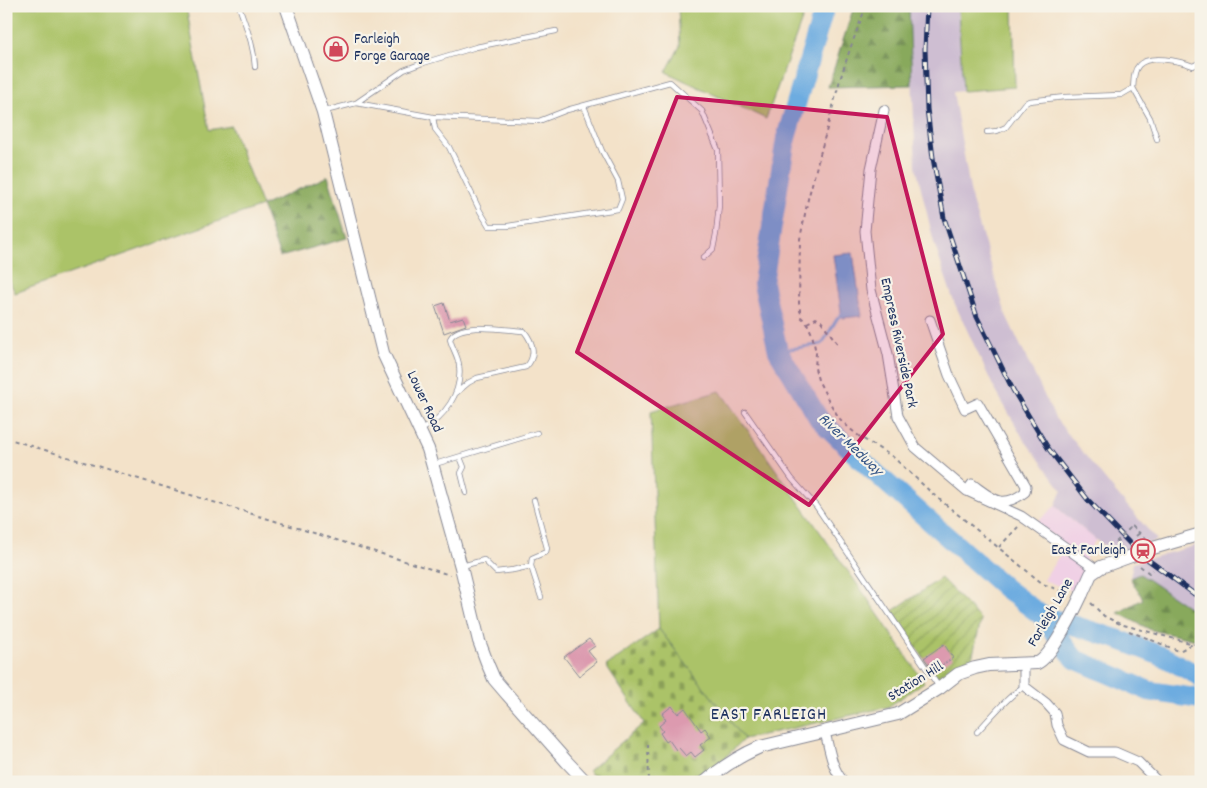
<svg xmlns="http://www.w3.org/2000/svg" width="1207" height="788" viewBox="0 0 1207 788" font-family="Dekko,sans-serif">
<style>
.built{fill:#f0d0e5}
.railway{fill:#cebed2}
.green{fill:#abc368;stroke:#637963}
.forest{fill:url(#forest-firs);stroke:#526c5d}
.cemetery{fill:url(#cemetery-stones);stroke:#637963}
.garden{fill:url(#garden-furrows);stroke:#637963}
.water{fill:#6dace0;stroke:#446e9f}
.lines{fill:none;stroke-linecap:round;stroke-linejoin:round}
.stream{stroke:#6dace0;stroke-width:3}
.river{stroke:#6dace0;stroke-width:20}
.building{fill:#dc9aaf}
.lane-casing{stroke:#878894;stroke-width:6}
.street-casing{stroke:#878894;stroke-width:11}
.secondary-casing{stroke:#878894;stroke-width:14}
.path{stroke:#878894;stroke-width:2;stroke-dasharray:4 4;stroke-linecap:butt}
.lane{stroke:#fff;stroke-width:4.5}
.street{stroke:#fff;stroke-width:9}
.secondary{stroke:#fff;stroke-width:12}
.rail-casing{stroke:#1b2f5e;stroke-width:5}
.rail{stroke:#f7f3e8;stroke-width:3;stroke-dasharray:9;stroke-linecap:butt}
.secondary-bridge-casing{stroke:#878894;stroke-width:14;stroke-linecap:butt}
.path-bridge{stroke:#878894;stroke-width:2;stroke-dasharray:4 4;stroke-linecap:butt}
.secondary-bridge{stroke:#fff;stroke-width:12}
.marked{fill:#c2185b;fill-opacity:0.2;stroke:#c2185b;stroke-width:4;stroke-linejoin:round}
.labels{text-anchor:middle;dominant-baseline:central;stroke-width:4.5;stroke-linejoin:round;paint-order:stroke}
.poi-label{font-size:15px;fill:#1b2f5e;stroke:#f7f3e8;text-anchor:start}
.street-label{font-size:15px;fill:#1b2f5e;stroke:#f7f3e8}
.water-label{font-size:16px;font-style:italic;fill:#345485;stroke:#f7f3e8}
.quarter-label{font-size:18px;letter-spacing:1px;fill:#1b2f5e;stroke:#f7f3e8}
</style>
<defs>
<pattern id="forest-firs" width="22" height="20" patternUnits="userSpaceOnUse" patternTransform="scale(1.25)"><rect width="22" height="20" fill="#88a95c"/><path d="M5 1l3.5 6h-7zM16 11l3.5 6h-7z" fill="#6e8a4f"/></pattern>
<pattern id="cemetery-stones" width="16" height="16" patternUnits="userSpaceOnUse" patternTransform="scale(1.25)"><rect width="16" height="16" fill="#abc368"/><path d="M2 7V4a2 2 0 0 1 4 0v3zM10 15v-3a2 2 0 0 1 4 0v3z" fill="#8a9f59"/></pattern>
<pattern id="garden-furrows" width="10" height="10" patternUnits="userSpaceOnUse" patternTransform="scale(1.25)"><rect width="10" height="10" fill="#abc368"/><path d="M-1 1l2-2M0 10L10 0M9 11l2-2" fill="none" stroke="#8a9f59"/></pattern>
</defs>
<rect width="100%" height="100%" fill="#f7f3e8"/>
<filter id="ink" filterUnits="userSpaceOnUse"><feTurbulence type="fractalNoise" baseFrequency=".02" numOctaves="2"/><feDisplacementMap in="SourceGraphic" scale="10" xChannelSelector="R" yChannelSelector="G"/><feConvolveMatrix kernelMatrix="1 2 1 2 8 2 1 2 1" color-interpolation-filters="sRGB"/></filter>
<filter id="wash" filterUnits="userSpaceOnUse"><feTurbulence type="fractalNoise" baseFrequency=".0096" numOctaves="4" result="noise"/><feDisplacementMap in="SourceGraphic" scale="20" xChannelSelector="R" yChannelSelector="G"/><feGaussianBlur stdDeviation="1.12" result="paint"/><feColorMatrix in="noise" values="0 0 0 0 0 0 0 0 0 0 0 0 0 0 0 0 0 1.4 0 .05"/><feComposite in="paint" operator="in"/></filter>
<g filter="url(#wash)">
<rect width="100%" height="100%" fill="#f3e2c9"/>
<path class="built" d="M1055 506 1096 540 1086 554V571L1078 593 1043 580 1066 546 1036 523Z"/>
<path class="railway" d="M909 6H947L948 8H958L963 91 953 92 972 201 1006 315 1055 418 1116 493 1157 540 1116 554 1096 540 1055 506 1062 490 1023 438 993 386 954 302 934 243 916 167Z
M1201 544V635L1143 599 1130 578 1133 563Z"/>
<path class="green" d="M15 6H186L209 130 231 126 262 206 15 293 6 273V11Z
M678 6H807L766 119 666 72 680 46Z
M947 6H1013L1015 87 963 91 958 9 947 8Z
M720 391 867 598 924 682 888 707 744 739 659 629 651 411Z"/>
<path class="forest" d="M854 6H909L912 85 828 87Z
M328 176 347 238 280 257 262 206Z
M1140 574 1201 616V641L1151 630 1118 613 1143 599 1130 578Z"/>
<path class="cemetery" d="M659 629 744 739 700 782H599L588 771 644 723 606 666Z"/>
<path class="garden" d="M941 578 981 620 972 659 940 681 891 612Z"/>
<path class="water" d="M853 253 862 316 842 318 833 255Z"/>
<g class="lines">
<path class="stream" d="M778 351 822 344 837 319 843 312"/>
<path class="river" d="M825 6 786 138 763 283 778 351 819 419 871 469 1005 588 1041 615 1075 659 1149 691 1201 699
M1047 617 1120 640 1166 658 1201 677"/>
</g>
<g id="blocks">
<path class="building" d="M444 303 450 321 463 317 466 325 444 333 435 306Z
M589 639 595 646 588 651 597 662 579 676 564 657Z
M944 644 953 658 933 671 924 658Z
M672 706 678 714 685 708 701 731 705 728 711 737 700 745 704 750 695 757 691 752 686 756 679 748 676 750 669 740 666 742 660 733 663 731 659 726 666 720 662 714Z"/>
</g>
</g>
<g filter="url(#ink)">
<use href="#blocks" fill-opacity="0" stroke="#878894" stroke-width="1"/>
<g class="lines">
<g class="lane-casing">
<path id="lane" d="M239 6C246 27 254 45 255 67
M1133 88 1150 118 1157 139
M356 103 433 117 539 121 567 110 670 82 702 111 718 150 719 205 716 234 713 249 703 258
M325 111 356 103 404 70 420 64 476 47 556 31
M433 117 435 129 449 147 480 211 489 226H508L618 209 622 199 618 181 602 151 584 106
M987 132 997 131 1006 127 1024 104 1029 101 1065 97 1121 95 1133 88C1134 80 1133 71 1139 65 1149 54 1180 61 1193 66L1201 62
M745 412 792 479 816 506 939 687
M421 430C444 418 463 393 459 365 458 356 452 348 450 339 458 321 507 330 524 331 533 342 537 356 526 367L477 378 468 383 455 394
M460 457 464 467 461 473 466 493
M435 464 537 433
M462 566 484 560 496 572 513 570 531 566 541 597
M531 566 532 558 546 552 547 548 534 500
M977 732C992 716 1006 698 1024 686"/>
</g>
<g class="street-casing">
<path id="street" d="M884 110 871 169 865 231 871 290 888 354 898 416 915 447 967 491 1021 516 1096 569
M930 320 949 375 965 409 978 403 1026 486 1025 492C1002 510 993 499 972 484L967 491
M1024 665V686L1046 703 1055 713 1057 725 1064 740 1089 752H1115L1138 762 1158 782
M825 732C829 748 832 770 844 782"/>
</g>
<g class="secondary-casing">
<path id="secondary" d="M286 6 323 112 383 353 428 449 461 567 479 641 488 665 494 679 506 693 567 762 586 782
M1082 594 1091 574 1101 567 1153 548 1201 534
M705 782C722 767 739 756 760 747L898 714 940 688 958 674 975 668 989 665 1037 663"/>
</g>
<path class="path" d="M866 6 850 49 840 80 808 199 800 239 799 303 801 317 807 323 812 334 816 353 815 368 818 380 830 403 839 418 849 428 860 437 893 457 934 495 1043 584 1069 594
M807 323 816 318 821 321 837 343
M6 438 450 575
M1132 526 1145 538
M1136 536 1141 532
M1116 542 1121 548
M999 547 1018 527
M1140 566 1149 573 1153 570
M1091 603 1104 616 1120 624 1201 646
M1129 631 1179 651 1195 643
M648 744 649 782"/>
<use href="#lane" class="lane"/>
<use href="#street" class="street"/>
<use href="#secondary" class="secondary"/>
<g class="rail-casing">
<path id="rail" d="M927 6 925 49 927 109 933 158 944 218 977 317 1013 390 1048 448 1088 500 1139 553 1201 599"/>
</g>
<use href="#rail" class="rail"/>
<g class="secondary-bridge-casing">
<path id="secondary-bridge" d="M1037 663C1051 658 1075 609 1082 594"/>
</g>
<path class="path-bridge" d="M1116 542 1132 526"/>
<use href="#secondary-bridge" class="secondary-bridge"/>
</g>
</g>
<path class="marked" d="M677 97 887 117 943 334 809 505 577 352Z"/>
<defs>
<g id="shop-ring" transform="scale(1.25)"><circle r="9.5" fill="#f7f3e8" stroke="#d1495b" stroke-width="1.5"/><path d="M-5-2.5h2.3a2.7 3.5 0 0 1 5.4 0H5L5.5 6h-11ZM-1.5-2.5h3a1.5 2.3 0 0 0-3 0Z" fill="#d1495b"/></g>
<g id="station-ring" transform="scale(1.25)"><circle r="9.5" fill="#f7f3e8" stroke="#d1495b" stroke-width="1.5"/><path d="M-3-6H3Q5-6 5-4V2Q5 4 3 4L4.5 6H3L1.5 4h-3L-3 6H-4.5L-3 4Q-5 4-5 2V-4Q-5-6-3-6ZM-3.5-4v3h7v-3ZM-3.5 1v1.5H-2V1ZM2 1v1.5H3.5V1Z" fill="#d1495b"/></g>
</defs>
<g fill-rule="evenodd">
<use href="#shop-ring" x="336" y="49"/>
<use href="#station-ring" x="1143" y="551"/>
</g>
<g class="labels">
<g class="poi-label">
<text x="354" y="40">Farleigh<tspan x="354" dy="17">Forge Garage</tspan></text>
<text x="1126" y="551" text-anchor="end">East Farleigh</text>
</g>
<g class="street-label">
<text transform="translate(898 343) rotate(78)">Empress Riverside Park</text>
<text transform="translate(424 402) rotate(65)">Lower Road</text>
<text transform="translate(1051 613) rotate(-60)">Farleigh Lane</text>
<text transform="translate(916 682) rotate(-32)">Station Hill</text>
</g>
<g class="water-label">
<text transform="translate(850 445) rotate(44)">River Medway</text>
</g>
<g class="quarter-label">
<text x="769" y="715">EAST FARLEIGH</text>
</g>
</g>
<rect width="1207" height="788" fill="none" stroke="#f7f3e8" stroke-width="25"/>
</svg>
